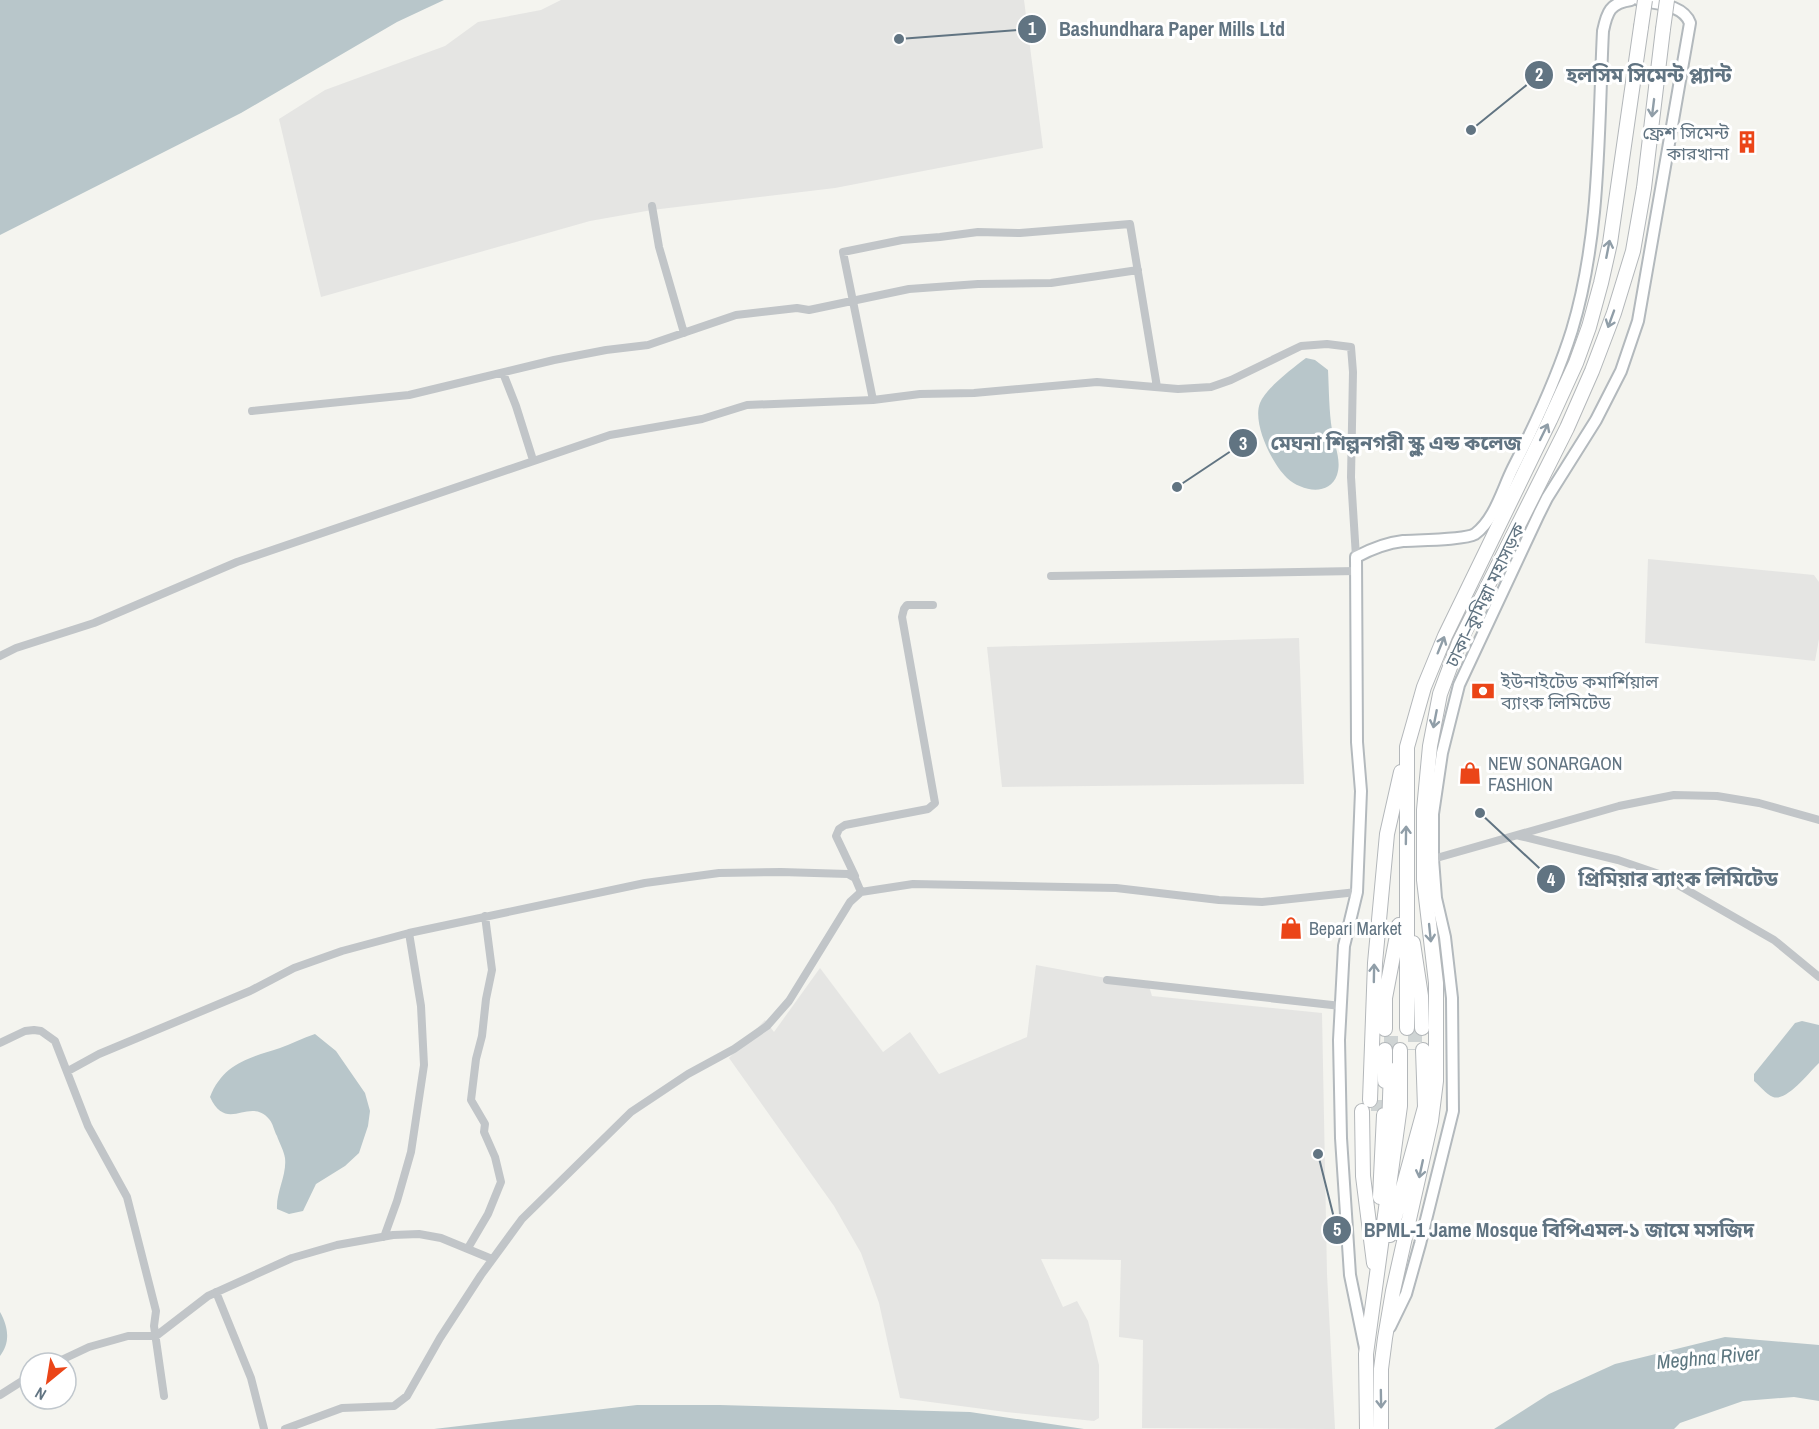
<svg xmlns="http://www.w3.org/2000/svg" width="1819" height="1429" viewBox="0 0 1819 1429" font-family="'Archivo Narrow','Noto Sans Bengali',sans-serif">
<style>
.built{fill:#e5e5e3}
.water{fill:#b8c6ca}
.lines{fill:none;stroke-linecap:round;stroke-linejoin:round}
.highway-tunnel{stroke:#cfd4d4;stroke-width:14;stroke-dasharray:14 7;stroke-linecap:butt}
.secondary-casing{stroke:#b3b9bd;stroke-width:14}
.highway-casing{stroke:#b3b7ba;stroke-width:16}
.street{stroke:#c1c5c8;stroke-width:8}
.secondary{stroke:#fff;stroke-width:10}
.highway{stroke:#fff;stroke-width:14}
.highway-bridge-casing{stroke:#b3b7ba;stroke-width:16;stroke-linecap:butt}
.highway-bridge{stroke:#fff;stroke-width:14}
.oneway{stroke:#909ea8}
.labels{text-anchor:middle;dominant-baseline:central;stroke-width:6;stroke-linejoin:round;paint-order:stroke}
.poi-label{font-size:18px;fill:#617482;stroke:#fff;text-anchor:start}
.street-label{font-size:18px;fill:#617482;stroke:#fff}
.water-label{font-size:20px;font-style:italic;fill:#5d7780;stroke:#fff}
.leader{fill:none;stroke:#617482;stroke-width:2}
.callout-dot{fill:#617482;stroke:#fff;stroke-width:2}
.mark-label{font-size:18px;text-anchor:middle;font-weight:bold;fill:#fff}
.callout-label{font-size:20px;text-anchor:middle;font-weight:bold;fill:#617482;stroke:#fff;stroke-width:6;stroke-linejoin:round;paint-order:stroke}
</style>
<rect width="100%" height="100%" fill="#f4f4ef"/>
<path class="built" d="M561 0H1024L1043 148 835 188 652 210 590 221 321 297 279 119 325 90 445 46 478 22 541 10Z
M1648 559 1814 575 1819 582V639L1815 661 1645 643Z
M1299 638 1304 784 1002 787 987 647Z
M1036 965 1149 986 1152 996 1322 1013 1327 1274 1335 1429 1142 1428 1143 1340 1119 1337 1121 1260 1041 1259 1063 1307 1077 1301 1088 1321 1099 1365V1418L1094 1421 1006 1412 900 1398 879 1303 861 1253 834 1206 729 1058 765 1020 774 1032 820 968 883 1052 910 1032 939 1074 1027 1037Z"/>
<path class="water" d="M0 0H444L397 22 241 113 0 235Z
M1306 358 1315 360 1328 370C1329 390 1329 411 1332 430 1334 445 1342 460 1337 475 1329 497 1301 491 1287 478 1272 464 1252 423 1260 403 1266 388 1293 368 1306 358Z
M1802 1021 1819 1025V1063C1809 1072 1787 1102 1773 1097 1766 1094 1760 1086 1754 1081V1074L1795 1023Z
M315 1034 336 1051 365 1093 370 1111 368 1126 359 1153 345 1166 316 1184 303 1211 289 1214 277 1209C276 1192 287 1175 285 1158 284 1151 279 1142 277 1136 274 1131 273 1123 269 1119 249 1096 227 1134 210 1097 223 1064 248 1058 280 1048 291 1044 303 1038 315 1034Z
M0 1312C8 1326 11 1342 0 1356Z
M1725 1337 1819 1345V1401L1794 1397 1743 1401 1680 1423 1674 1429H1494L1549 1394 1615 1364Z
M637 1405H720L970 1412 1084 1429H434Z"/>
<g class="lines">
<path class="highway-tunnel" d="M1415 1028V1050
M1391 1050V1029
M1378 1100V1111"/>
<g class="secondary-casing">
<path id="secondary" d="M1390 1327 1406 1294 1420 1244 1453 1111 1452 998 1445 937 1436 898 1433 859V814L1442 753 1459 685 1539 514 1547 498 1596 420 1621 371 1638 321 1690 23C1683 4 1655 4 1639 0
M1365 1348 1350 1275 1341 1138 1339 1040 1344 946 1357 892 1361 791 1357 742 1356 557C1371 549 1385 543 1403 541 1417 540 1465 540 1475 534 1495 519 1502 490 1513 468 1536 423 1557 378 1572 330 1601 234 1598 131 1603 31 1607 12 1610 3 1631 0"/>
</g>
<g class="highway-casing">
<path id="highway" d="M1413 943 1421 996 1422 1028
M1407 1028V747L1424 687 1445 636 1550 420 1576 363 1589 327 1601 283 1610 243 1641 27
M1385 1029V998L1399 925
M1385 1081V1050
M1370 1100 1375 963 1387 834 1401 772
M1362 1111 1363 1176 1374 1263
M1389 1126 1391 1070
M1380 1197 1384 1115
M1390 1235 1425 1107 1423 1050
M1367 1429 1366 1354 1400 1106V1050
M1381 1429V1369L1385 1338 1393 1291 1431 1121 1436 1081V983L1424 880V810L1430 746 1440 694 1459 643 1567 428 1592 371 1614 313 1633 251 1644 188 1663 29"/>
</g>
<path class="street" d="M652 206 659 247 684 333
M503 373 516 406 533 460
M873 400 843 252 902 240 940 237 978 232 1020 233 1130 224 1157 387
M252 411 409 395 554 360 606 350 648 345 736 315 797 308 809 310 909 289 978 284 1051 283 1138 270
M1051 576 1356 571
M0 656 16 648 94 623 237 562 610 435 702 419 747 405 873 400 920 394 974 393 1097 382 1178 389 1211 387 1231 380 1301 346 1327 344 1351 347 1353 372 1351 477 1356 557
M1520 836 1618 860 1659 874 1774 940 1819 977
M1433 859 1619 806 1674 795 1717 796 1759 803 1819 820
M855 876 836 836 839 829 845 825 928 809 935 803 902 617 904 609 907 605H933
M1107 980 1341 1006
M0 1043 25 1031 34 1030 41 1031 55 1041 88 1126 127 1197 156 1311 154 1326 164 1396
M68 1071 99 1054 250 991 294 968 342 951 409 933 645 883 719 873 781 872 848 874 855 878 861 892
M384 1237 397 1201 411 1152 424 1065 421 1006 409 933
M468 1248 488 1214 501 1182 495 1157 484 1132 485 1124 471 1100 476 1059 482 1036 486 999 492 970 485 916
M216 1292 251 1378 264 1429
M55 1363 89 1347 128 1336H156L208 1296 292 1258 337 1245 393 1235 419 1234 441 1238 492 1259
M0 1395 30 1376
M285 1429 342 1408 394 1406 407 1396 440 1338 481 1275 522 1219 631 1112 688 1074 734 1049 767 1026 789 1001 850 902 861 892 913 884 1116 888 1219 900 1262 902 1357 892"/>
<use href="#secondary" class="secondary"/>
<use href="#highway" class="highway"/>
<g class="highway-bridge-casing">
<path id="highway-bridge" d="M1641 27 1645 0
M1663 29 1667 0"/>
</g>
<use href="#highway-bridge" class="highway-bridge"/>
</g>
<defs><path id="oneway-shaft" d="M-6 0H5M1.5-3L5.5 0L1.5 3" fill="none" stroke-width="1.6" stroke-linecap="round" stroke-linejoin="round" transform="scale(1.5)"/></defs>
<g class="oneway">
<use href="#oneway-shaft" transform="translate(1653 108) rotate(97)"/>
<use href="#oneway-shaft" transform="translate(1608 249) rotate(-79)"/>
<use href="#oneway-shaft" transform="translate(1611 319) rotate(110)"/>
<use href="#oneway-shaft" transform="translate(1544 432) rotate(-64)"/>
<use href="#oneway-shaft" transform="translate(1441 645) rotate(-68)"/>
<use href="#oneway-shaft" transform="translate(1435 719) rotate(101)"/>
<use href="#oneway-shaft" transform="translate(1406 835) rotate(-89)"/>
<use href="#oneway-shaft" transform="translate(1430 933) rotate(84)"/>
<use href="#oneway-shaft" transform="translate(1374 973) rotate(-89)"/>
<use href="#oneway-shaft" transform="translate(1421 1169) rotate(102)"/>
<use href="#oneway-shaft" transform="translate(1381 1399) rotate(89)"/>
</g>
<defs>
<g id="building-bare" transform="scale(1.8)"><path d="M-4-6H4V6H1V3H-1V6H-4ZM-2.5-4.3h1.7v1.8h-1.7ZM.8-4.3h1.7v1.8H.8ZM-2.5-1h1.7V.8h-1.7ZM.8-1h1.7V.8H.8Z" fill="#eb4518" stroke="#fff" stroke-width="2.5" paint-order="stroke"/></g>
<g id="bank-bare" transform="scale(1.8)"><path d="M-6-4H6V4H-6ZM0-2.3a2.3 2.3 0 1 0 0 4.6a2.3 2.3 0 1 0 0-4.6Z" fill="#eb4518" stroke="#fff" stroke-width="2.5" paint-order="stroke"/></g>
<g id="shop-bare" transform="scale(1.8)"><path d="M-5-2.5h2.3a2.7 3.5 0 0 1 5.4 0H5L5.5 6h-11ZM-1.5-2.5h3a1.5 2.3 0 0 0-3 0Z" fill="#eb4518" stroke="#fff" stroke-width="2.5" paint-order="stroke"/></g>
</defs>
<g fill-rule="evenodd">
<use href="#building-bare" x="1747" y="142"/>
<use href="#bank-bare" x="1483" y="691"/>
<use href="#shop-bare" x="1470" y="773"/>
<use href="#shop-bare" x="1291" y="928"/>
</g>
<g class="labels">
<g class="poi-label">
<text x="1729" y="132" text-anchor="end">ফ্রেশ সিমেন্ট<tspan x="1729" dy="21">কারখানা</tspan></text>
<text x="1501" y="681">ইউনাইটেড কমার্শিয়াল<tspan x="1501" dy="21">ব্যাংক লিমিটেড</tspan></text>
<text x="1488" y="763">NEW SONARGAON<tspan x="1488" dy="21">FASHION</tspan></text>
<text x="1309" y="928">Bepari Market</text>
</g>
<g class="street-label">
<text transform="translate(1485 595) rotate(-64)">ঢাকা–কুমিল্লা মহাসড়ক</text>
</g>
<g class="water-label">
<text transform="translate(1708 1357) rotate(-5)">Meghna River</text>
</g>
</g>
<path class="leader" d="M899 39L1032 29M1471 130L1539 75M1177 487L1243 443M1480 813L1551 879M1318 1154L1337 1230"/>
<g class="callout-dot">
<circle cx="899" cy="39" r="6"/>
<circle cx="1471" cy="130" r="6"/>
<circle cx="1177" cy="487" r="6"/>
<circle cx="1480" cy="813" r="6"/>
<circle cx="1318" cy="1154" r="6"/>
<circle cx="1032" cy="29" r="15"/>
<circle cx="1539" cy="75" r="15"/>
<circle cx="1243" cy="443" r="15"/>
<circle cx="1551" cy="879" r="15"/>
<circle cx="1337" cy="1230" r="15"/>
</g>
<g class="mark-label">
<text x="1032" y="35">1</text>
<text x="1539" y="81">2</text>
<text x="1243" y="450">3</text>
<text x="1551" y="886">4</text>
<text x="1337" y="1236">5</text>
</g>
<g class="callout-label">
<text x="1172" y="36">Bashundhara Paper Mills Ltd</text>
<text x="1649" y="82">হলসিম সিমেন্ট প্ল্যান্ট</text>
<text x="1396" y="450">মেঘনা শিল্পনগরী স্কুল এন্ড কলেজ</text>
<text x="1678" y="886">প্রিমিয়ার ব্যাংক লিমিটেড</text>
<text x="1559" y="1237">BPML-1 Jame Mosque বিপিএমল-১ জামে মসজিদ</text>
</g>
<g transform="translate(48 1381) rotate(210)"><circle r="28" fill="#ffffff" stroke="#c0c7cd" stroke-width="1.5"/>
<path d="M0-4.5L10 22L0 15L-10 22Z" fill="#eb4518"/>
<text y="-9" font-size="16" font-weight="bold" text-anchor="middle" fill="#617482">N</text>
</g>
</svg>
